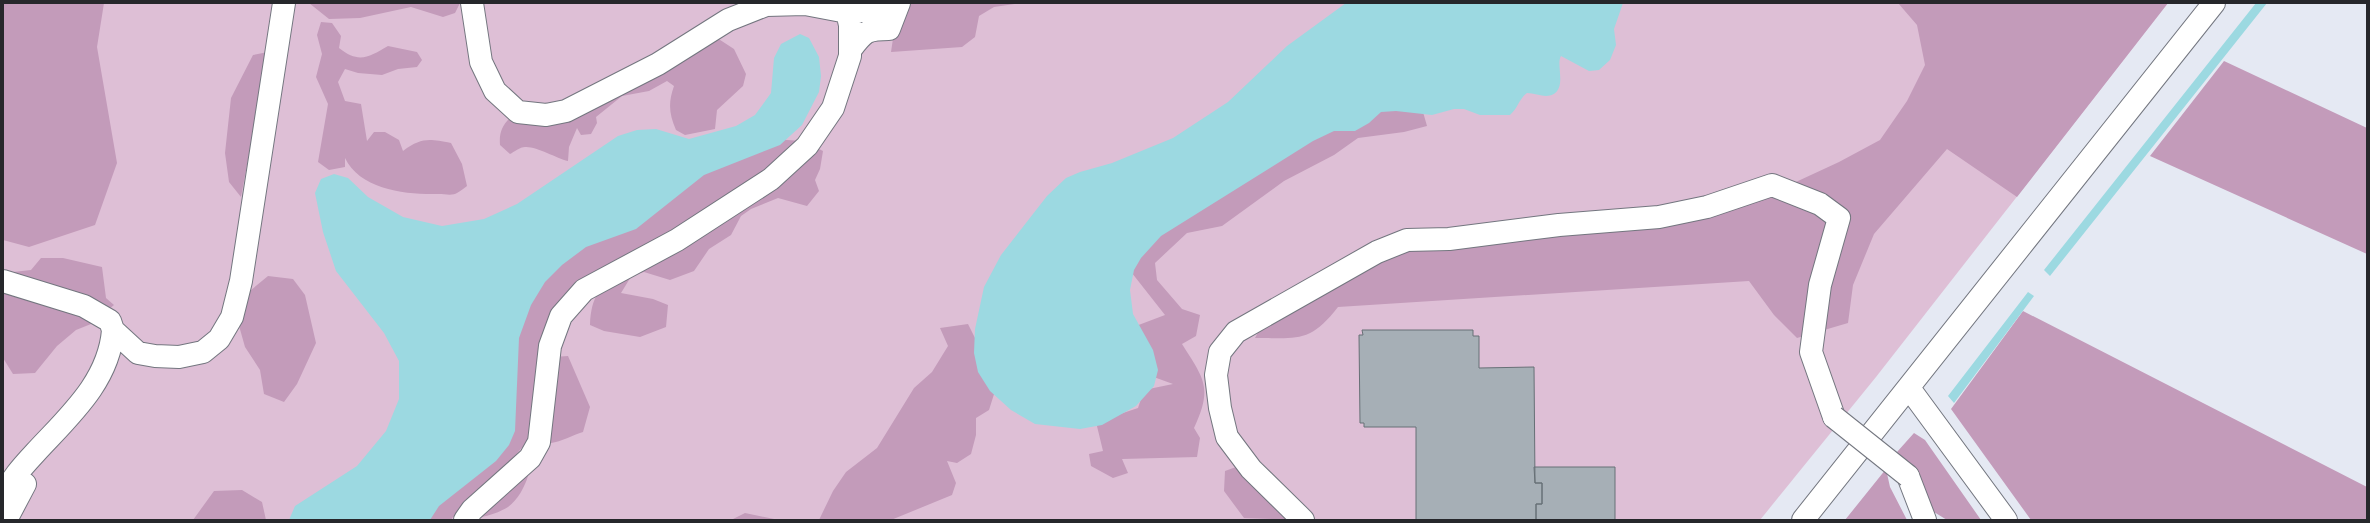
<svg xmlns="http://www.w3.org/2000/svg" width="2370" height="523" viewBox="0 0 2370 523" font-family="'Noto Sans',sans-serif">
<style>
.green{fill:#debfd6}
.forest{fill:#c39bba}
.water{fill:#9cd9e1}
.building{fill:#a6afb6;stroke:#677076}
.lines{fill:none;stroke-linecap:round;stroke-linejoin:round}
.minor-casing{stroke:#73767f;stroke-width:24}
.minor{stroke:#fff;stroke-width:22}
.minor-bridge-casing{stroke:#73767f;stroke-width:24;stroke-linecap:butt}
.minor-bridge{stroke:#fff;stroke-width:22}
</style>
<rect width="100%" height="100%" fill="#e5e9f3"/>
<path class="green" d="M3 3H2168L1876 377 1760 520H3Z"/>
<path class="forest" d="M3 3H104L97 47 117 163 95 225 29 247 3 240Z
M309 3H460L455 13 443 17 411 7 360 18 329 19Z
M910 3H1021L994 7 979 16 975 37 962 47 891 52 894 32Z
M1898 3H2168L2017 197 1947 149 1874 234 1853 285 1848 323 1797 338 1774 315 1749 281 1338 307C1310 343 1298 338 1255 338L1263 323 1344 278 1410 248 1757 200 1839 162 1880 140 1907 101 1925 65 1917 25Z
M321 22 332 23 341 36 339 48C359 64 369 57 388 46L417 52 422 60 417 67 398 69 382 75 358 73 345 69 338 82 345 101 361 104 367 141 374 132H385L399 140 403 151C422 137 429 139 451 143L462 164 467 186C464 188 461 191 457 193 453 196 444 194 439 194 408 195 360 190 345 158V167L329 170 318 162 328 104 316 77 322 54 317 35Z
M714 36 734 49 746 74 743 86 717 110 715 129 685 135 676 130C669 114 668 103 674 86L667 81 649 91 622 96 596 117 597 123 591 134 581 135 577 128 569 147 568 161C556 158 536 146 525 147 520 147 514 152 510 154L500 145C499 133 502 125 511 117L545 120Z
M268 52 241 197 229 182 225 153 231 98 253 55Z
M2224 61 2367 128V254L2150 156Z
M1392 106 1423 112 1427 126 1404 132 1358 138 1334 155 1284 181 1222 226 1187 233 1155 263 1157 280 1182 309 1200 315 1196 336 1182 344C1204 379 1213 387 1194 428L1200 438 1197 457 1122 459 1128 473 1113 478 1091 466 1089 454 1103 451 1096 422 1138 408 1144 390 1173 384 1140 372 1128 329 1165 315 1128 268 1195 168Z
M771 139 803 141 823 151 820 169 815 180 819 191 807 206 778 198 751 209 741 216 731 235 709 249 694 271 670 280 644 272 632 275 621 293 653 299 668 305 666 327 640 337 604 331 590 325C591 295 601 287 621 265L539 358 568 356 590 407 583 432C573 435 561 442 551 443 526 448 530 434 512 461L528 476C525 486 518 500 508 507 496 515 466 523 453 517L451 520H410L534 274 655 200Z
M41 258H63L102 267 106 298 114 305 91 324 76 330 57 346 35 373 13 374 3 358V288L13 272 31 270Z
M268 276 293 279 305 295 316 343 297 384 284 402 264 394 260 370 245 347 236 315 245 295Z
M2023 311 2367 487V520H2031L1951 409Z
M968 324 979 346 995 391 989 410 976 418V435L971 454 957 463 947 461 956 483 952 495 891 520H819L833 491 846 472 877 448 914 388 932 372 948 346 940 328Z
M1914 433 1925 440 1981 520H1947L1934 512 1910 468 1897 452Z
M1236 467 1297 520 1244 518 1224 491 1225 471Z
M1886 469 1890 487 1907 520H1845Z
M242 490 262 502 266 520H193L214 491Z
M745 513 779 520H731Z"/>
<path class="water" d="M1346 3H1623L1614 29 1616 45 1610 60 1599 70 1589 71 1561 56C1555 65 1570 94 1546 96 1541 96 1533 93 1527 93 1519 99 1518 108 1510 115H1480L1464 109H1454L1432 115 1396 111 1381 112 1369 123 1355 131H1334L1313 141 1161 236 1141 258 1134 270 1130 290 1133 314 1153 350 1158 370 1154 386 1136 406 1102 425 1080 429 1035 424 1011 410 990 391 978 372 974 353 975 329 984 287 1001 255 1047 196 1066 178 1080 172 1112 163 1173 138 1228 102 1287 46Z
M2256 3H2267L2050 276 2044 270Z
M800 34 809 38 819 57 821 76 819 92 802 125 780 145 704 175 636 229 586 247 562 265 545 282 531 305 519 338 515 431 509 445 496 461 439 506 430 520H289L295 506 357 466 386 431 399 399V361L384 333 336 271 323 232 315 193 321 179 334 174 348 178 368 197 403 217 442 226 484 219 517 204 618 136 637 130 656 129 689 139 736 126 755 115 771 93 774 58 781 44Z
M2028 292 2034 296 1954 403 1948 396Z"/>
<path class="building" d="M1362 330H1473V336H1479V368L1534 367 1535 483H1542V504H1536V520H1416V427H1364V423H1360L1359 335H1363Z
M1534 467H1615V520H1536V504H1542V483H1535Z"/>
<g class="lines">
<g class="minor-casing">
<path id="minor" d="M472 3 481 62 495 91 518 112 546 115 566 111 658 64 728 20 766 5 805 4 847 12 875 10 891 3
M851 49C864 32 866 29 889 29L899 3
M3 281 84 306 110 321 113 330 138 353 155 356 179 357 203 352 219 339 232 317 241 281 284 3
M1909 388 2006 520
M1908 476 1925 520
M3 498C10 480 22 467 35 453 68 417 109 382 113 330
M6 520 25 484
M465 520 472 510 530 458 539 442 550 346 561 316 584 290 677 240 771 179 807 146 833 108 850 56V25L847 12
M1303 520 1251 469 1227 437 1220 408 1216 375 1220 352 1236 332 1377 252 1407 240 1449 239 1559 225 1659 217 1707 207 1772 185 1820 204 1839 218 1820 285 1811 352 1834 417
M1803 520 2214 3"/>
</g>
<use href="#minor" class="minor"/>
<g class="minor-bridge-casing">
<path id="minor-bridge" d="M1834 417 1908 476"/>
</g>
<use href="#minor-bridge" class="minor-bridge"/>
</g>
<rect width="2370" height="523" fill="none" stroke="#26272b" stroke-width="8"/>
</svg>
